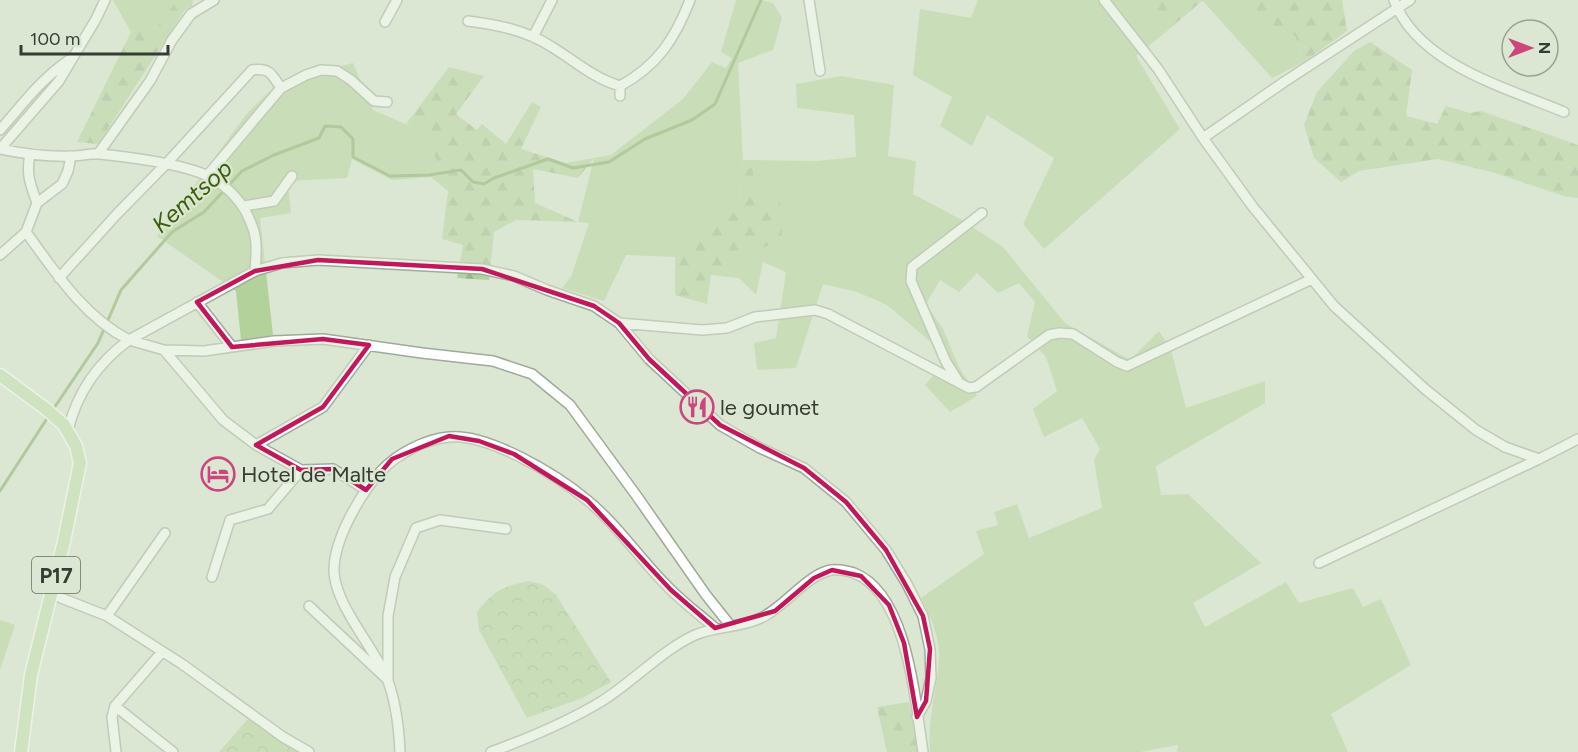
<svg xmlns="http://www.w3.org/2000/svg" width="1578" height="752" viewBox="0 0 1578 752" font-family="Figtree,sans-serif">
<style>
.grass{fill:#b3d19b}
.forest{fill:url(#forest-firs)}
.park{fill:url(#park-crowns)}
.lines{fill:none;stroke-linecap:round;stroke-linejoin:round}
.stream{stroke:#7ea55b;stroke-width:3}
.minor-casing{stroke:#9faa97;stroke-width:12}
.major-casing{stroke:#fff;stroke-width:15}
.minor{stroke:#fff;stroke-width:9}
.major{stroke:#c4dead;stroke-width:12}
.marked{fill:none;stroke:#c2185b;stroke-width:4.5;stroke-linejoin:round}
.labels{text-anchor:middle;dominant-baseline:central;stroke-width:4.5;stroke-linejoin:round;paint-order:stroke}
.shield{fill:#dbe7d2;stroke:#686f63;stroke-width:1.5}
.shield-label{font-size:21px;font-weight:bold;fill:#363b33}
.poi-label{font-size:22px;fill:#363b33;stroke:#dbe7d2;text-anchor:start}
.water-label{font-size:24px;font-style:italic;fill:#395d0a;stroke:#dbe7d2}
</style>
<defs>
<pattern id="forest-firs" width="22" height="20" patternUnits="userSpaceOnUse" patternTransform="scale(1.5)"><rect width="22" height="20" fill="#b3d19b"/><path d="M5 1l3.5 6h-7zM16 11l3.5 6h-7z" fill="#9bb486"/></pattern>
<pattern id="park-crowns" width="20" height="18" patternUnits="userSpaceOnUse" patternTransform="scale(1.5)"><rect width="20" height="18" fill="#b3d19b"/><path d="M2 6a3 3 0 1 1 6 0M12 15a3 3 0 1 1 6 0" fill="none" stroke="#9bb486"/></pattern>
</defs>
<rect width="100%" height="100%" fill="#dbe7d2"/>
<path class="grass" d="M113 0H177L156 28 131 32Z
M736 0H761L773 3 782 18 773 50 738 63 743 160 738 211 696 224 675 257 626 255 604 301 562 288 571 277 589 223 578 222 594 158 611 155 683 99 712 62 726 68 732 58 721 52Z
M978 0H1136L1166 32 1136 56 1180 129 1044 249 1023 224 1054 158 987 115 972 146 940 126 952 97 913 75 920 9 971 18Z
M1202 0H1247L1272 26 1295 36 1304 62 1272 78Z
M353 63 373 110 406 124 430 143 448 191 431 177 392 180 352 159 347 178 288 181 291 213 260 218 273 335 241 340 236 291 157 236 248 112 279 82Z
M841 76 894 85 888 156 916 161 913 194 960 219 1003 247 1065 323 1130 360 1159 331 1171 350 1186 408 1265 381V403L1156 466 1161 495 1188 494 1261 563 1193 603 1205 627 1286 582 1299 603 1353 588 1363 607 1381 599 1411 665 1331 714 1348 752H1177L1178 745 1140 752H930C927 720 937 691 939 660 941 640 930 614 921 598L984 554 976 531 998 525 994 512 1017 504 1029 538 1102 508 1094 460 1100 449 1082 418 1044 437 1033 409 1057 391 1046 357 1027 336 1035 302 1019 283 998 293 977 273 959 292 940 280 926 304 943 329 959 367 977 396 950 412 925 385 942 365 931 342 887 305 857 292 823 284 796 368 757 370 754 343 776 338 786 272 763 262 756 295 739 278 711 275 781 237 752 193 753 160 816 161 856 157 854 115 797 108 796 84Z
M0 620 15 625 0 670Z"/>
<path class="forest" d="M177 0H193L192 6 185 10 98 144 77 142 131 32 156 28Z
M1136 0H1202V1L1166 32Z
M1247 0H1342L1347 31 1304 62 1295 36 1272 26Z
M1370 42 1412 70 1406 116 1437 124 1446 106 1470 113 1481 111 1578 145V198L1564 196 1495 173 1438 159 1359 171 1341 182 1314 158 1304 125 1317 92 1354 51Z
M449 67 484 76 456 114 477 130 482 124 506 144 532 102 541 107 521 149 566 163 594 158 578 178 533 169 535 203 578 222 516 220 494 232 489 280 457 278 463 245 442 239 448 191 430 143 406 124Z
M743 160H753V193L780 197 782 238 711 275 707 304 675 295V257L696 224 738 211Z
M909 702 919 752H887L877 707Z"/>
<path class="park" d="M530 581 544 585 556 595 611 682 582 698 527 718 479 630 477 612C494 590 503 586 530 581Z
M248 719 302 752H219Z"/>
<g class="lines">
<path class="stream" d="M52 411 98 343 121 290 172 232 204 212 242 171 274 155 319 138 325 126 341 127 353 139V157L390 176 429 175 461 170 473 182 484 184 494 178 548 159 573 168 609 162 645 139 692 120 715 104 761 0
M0 491 48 417"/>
<g class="minor-casing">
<path id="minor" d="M809 0 820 71
M1104 0 1158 69 1203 138 1253 207 1334 306 1425 389 1476 430 1505 447 1539 459 1578 439
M1394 0C1417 64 1507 88 1564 112
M468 21C498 25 526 30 552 47 575 61 593 78 620 86
M385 22 397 0
M533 37 552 0
M620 96V86C657 66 675 39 690 0
M0 130C22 105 41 79 69 60
M1203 138 1284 82 1410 0
M0 149C24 154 48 157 73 156 82 156 91 153 100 154 128 157 183 164 208 176 228 186 245 204 252 226 258 240 256 256 255 271
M0 149 59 81 96 19 105 0
M30 154C26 174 30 184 37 203
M98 154 150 81 172 40 191 14 214 0
M207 176 281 88 306 75 321 70 337 71 351 80 374 101 387 102
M244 206 274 201 292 176
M26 232 37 203 62 184 68 171 71 156
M0 255 26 232C55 272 84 317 129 340L255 271 282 263 318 260 482 269 514 276 547 290 594 306 619 323 649 359 720 425 760 448 804 468 846 502 886 550 907 584 923 616 930 649 931 678 926 701 917 717
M59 278 117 214 166 164 252 70C270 67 272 75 281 88
M197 302 232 347
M619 323 702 330 727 328 755 317 815 310 828 314 969 388 976 387 1049 335 1059 333 1073 334 1117 362 1127 366 1312 279
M164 350 223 420 256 445 301 470 333 469 366 490
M958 381 946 362 911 281 912 267 982 213
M68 430C77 393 99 362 129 340L164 350 204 351 274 341 323 339 422 353 493 361 532 374 570 405 636 495 706 595 730 625
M256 445 323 407 369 345
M1319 563 1539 459
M212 577 230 520 268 509 301 470
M51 594 107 616 182 664 283 737 309 752
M309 606 388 680V616L395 577 416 528 440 520 506 529
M107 616 165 533
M115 706 173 752
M116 752 112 717 115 706 162 652
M400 752C399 729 396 703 388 681 375 648 336 607 334 572 333 540 361 493 381 471 397 454 425 439 449 437 488 433 557 475 587 500 618 525 641 561 670 589 684 603 700 615 715 628
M491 752C529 738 568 722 602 701 634 681 662 650 695 635 716 626 740 628 761 618 785 607 806 575 831 570 838 569 848 571 854 573 908 594 915 701 923 752"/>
</g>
<g class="major-casing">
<path id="major" d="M0 375 46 409 64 425 76 446 80 463 64 541 31 675 21 752"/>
</g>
<use href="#minor" class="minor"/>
<use href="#major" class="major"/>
</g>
<path d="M0 0H1578V752H0ZM318 260 482 269 594 306 619 323 649 359 720 425 804 468 846 502 886 550 923 616 930 649 926 701 917 717 904 643 889 605 861 576 832 570 814 578 775 611 715 628 671 590 587 500 514 454 479 441 449 436 392 459 366 490 333 469 301 470 256 445 323 407 369 345 323 339 232 347 197 302 255 271Z" fill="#dbe7d2" fill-opacity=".55" fill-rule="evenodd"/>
<path class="marked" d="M318 260 482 269 594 306 619 323 649 359 720 425 804 468 846 502 886 550 923 616 930 649 926 701 917 717 904 643 889 605 861 576 832 570 814 578 775 611 715 628 671 590 587 500 514 454 479 441 449 436 392 459 366 490 333 469 301 470 256 445 323 407 369 345 323 339 232 347 197 302 255 271Z"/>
<defs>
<g id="restaurant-ring" transform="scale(1.725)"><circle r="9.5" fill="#dbe7d2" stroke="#cd447e" stroke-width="1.5"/><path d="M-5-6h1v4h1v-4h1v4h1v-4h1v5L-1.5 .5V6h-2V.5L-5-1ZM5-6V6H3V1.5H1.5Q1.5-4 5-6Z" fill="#cd447e"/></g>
<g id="hotel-ring" transform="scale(1.725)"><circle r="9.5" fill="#dbe7d2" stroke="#cd447e" stroke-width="1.5"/><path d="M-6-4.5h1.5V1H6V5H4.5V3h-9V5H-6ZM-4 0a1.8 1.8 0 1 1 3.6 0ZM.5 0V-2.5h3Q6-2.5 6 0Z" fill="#cd447e"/></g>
</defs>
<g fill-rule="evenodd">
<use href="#restaurant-ring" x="697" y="407"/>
<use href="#hotel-ring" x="218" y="474"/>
</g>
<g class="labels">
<rect class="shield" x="32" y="557" width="48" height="36" rx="4.5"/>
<g class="shield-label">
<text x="56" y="575">P17</text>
</g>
<g class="poi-label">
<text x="720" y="407">le goumet</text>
<text x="241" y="474">Hotel de Malte</text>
</g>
<g class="water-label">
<text transform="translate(192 196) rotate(-41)">Kemtsop</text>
</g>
</g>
<g transform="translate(1530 48) rotate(90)"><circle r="28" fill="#dbe7d2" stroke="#99a292" stroke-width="1.5"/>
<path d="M0-4.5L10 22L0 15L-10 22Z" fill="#cd447e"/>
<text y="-9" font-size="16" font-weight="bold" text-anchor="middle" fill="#363b33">N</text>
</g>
<path d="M21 45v9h147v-9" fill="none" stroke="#363b33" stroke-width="3"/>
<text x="30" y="45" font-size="18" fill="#363b33" stroke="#dbe7d2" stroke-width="4.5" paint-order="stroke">100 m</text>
</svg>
